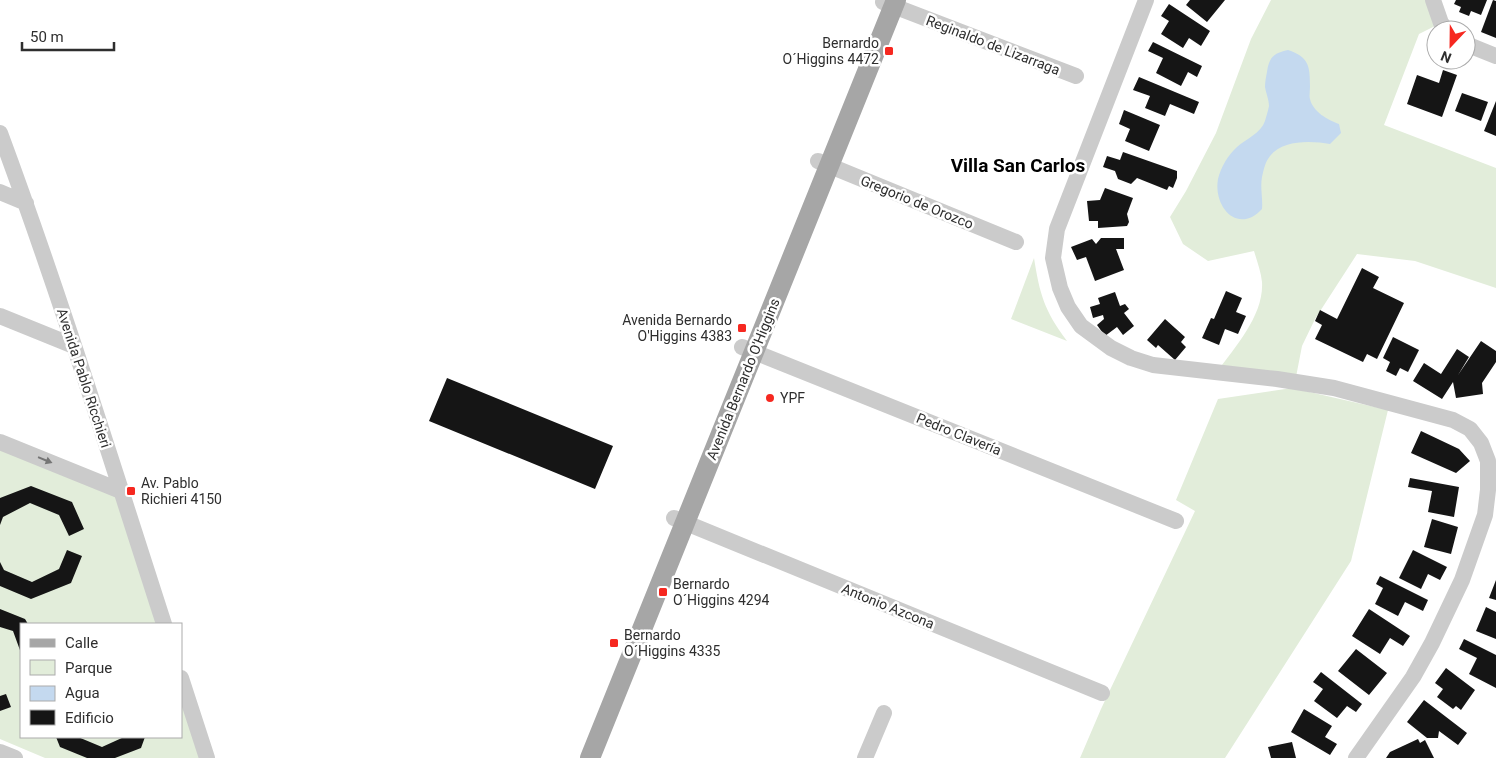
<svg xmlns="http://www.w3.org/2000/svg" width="1496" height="758" viewBox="0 0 1496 758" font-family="Roboto,sans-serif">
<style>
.green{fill:#e2edda}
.water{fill:#c4d9ef}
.building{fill:#151515}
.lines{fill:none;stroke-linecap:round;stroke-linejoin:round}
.minor{stroke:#cbcbcb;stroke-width:16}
.major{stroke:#a6a6a6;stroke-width:20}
.oneway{fill:#757575}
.poi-dot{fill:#f62820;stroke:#fff;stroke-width:2}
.labels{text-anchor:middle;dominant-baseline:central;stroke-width:5;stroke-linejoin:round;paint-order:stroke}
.poi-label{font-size:14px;fill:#2e2e2e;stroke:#fff;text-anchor:start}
.street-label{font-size:14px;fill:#2e2e2e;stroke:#fff}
.district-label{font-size:19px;font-weight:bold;fill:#000;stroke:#fff}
</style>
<rect width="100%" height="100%" fill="#fff"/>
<path class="green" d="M1271 0H1435L1441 23 1419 34 1384 125 1496 168V288L1415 261 1357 254 1315 319 1302 346 1295 382 1217 372C1236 346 1264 315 1262 282 1261 272 1257 261 1254 251L1208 261 1183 244 1170 217 1186 191 1216 133 1251 39Z
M1034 258C1040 295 1044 310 1067 341L1011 319Z
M1292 388 1388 410 1351 561 1225 758H1080L1101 709 1195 511 1176 500 1218 399Z
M0 442 121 491 164 624H21V737H181V678L207 758H45L0 739Z"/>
<path class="water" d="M1288 50C1309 57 1310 66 1310 87 1310 91 1309 96 1310 99 1313 112 1328 120 1339 124L1341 133 1330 144C1311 141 1280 139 1268 159 1265 163 1263 172 1262 177 1260 188 1263 199 1262 209 1238 235 1213 207 1218 179 1221 167 1228 155 1237 147 1246 139 1261 133 1265 121 1266 117 1268 111 1269 106 1269 100 1266 93 1265 87 1265 82 1266 77 1267 72 1269 57 1274 53 1288 50Z"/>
<path class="building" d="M1190 0H1225L1207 22 1186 5Z
M1456 0H1487L1481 15 1471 11 1469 16 1459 12 1461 7 1454 4Z
M1493 0 1496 1V38L1481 32Z
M1169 4 1210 31 1201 46 1189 38 1183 48 1161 34 1169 21 1161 16Z
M1153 42 1202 66 1197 77 1188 72 1181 86 1156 73 1163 58 1148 51Z
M1443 70 1457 75 1442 117 1407 104 1417 75 1439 83Z
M1139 77 1199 102 1194 114 1170 104 1165 116 1145 108 1150 96 1133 90Z
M1462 93 1488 102 1481 121 1455 111Z
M1496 101V136L1484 131Z
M1124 110 1160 125 1149 151 1125 141 1130 129 1119 124Z
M1123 152 1177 171V178L1173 188 1169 186 1167 190 1137 178 1131 184 1118 179 1115 171 1103 167 1107 156 1120 160Z
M1105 188 1133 198 1127 214 1129 222 1127 226 1098 228V221H1089L1087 201 1100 200Z
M1101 238H1124V249H1116L1124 270 1095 281 1086 257 1077 260 1071 247 1092 239 1096 244Z
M1362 268 1379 277 1373 288 1404 303 1377 359 1367 354 1363 362 1315 339 1322 325 1315 321 1320 310 1337 319Z
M1226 291 1242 298 1236 312 1246 316 1238 334 1225 329 1219 345 1202 338 1211 318 1214 319Z
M1115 292 1120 306 1125 304 1129 309 1124 313 1134 326 1123 335 1117 327 1105 336 1097 325 1104 319 1103 315 1093 318 1090 307 1100 304 1098 298Z
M1165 319 1185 337 1181 342 1186 347 1175 360 1158 345 1156 348 1147 340Z
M1393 337 1419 350 1408 372 1400 368 1396 376 1386 371 1390 362 1383 358Z
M1481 341 1496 351V362L1482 383 1483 394 1456 398 1453 382 1442 399 1413 381 1424 363 1441 374 1457 349 1469 357 1458 375Z
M447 378 613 446 595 489 429 421Z
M1421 431 1459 449 1470 461 1456 473 1411 453Z
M1410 478 1459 487 1454 517 1428 512 1432 491 1408 487Z
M31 486 72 502 84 529 69 536 59 515 30 503 3 517 0 525V498Z
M1432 519 1458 527 1451 554 1424 547Z
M67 550 82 556 71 583 31 599 0 586V562L4 570 32 582 59 569Z
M1413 550 1447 567 1440 580 1428 574 1421 589 1399 578Z
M1380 576 1428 600 1423 611 1405 602 1398 616 1375 604 1383 588 1376 584Z
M1496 580V600L1489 598Z
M1486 607 1496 612V639L1476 631Z
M0 609 25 619 28 624H21V653L13 631 0 627Z
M1369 609 1410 636 1403 646 1390 638 1380 654 1352 636Z
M1464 639 1496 655V688L1469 674 1477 658 1459 649Z
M1356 649 1387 673 1369 695 1338 671Z
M1446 668 1475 690 1461 710 1456 706 1453 709 1437 697 1443 689 1435 683Z
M1321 672 1362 704 1356 712 1347 706 1337 718 1314 701 1323 689 1313 682Z
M6 694 11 707 0 711V696Z
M1424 700 1467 733 1458 745 1439 731 1438 738H1427L1407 722Z
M1304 709 1332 726 1325 737 1337 744 1330 755 1291 732Z
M56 737H78L102 747 124 737H145L141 748 115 758H87L60 747Z
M1418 739 1420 743 1425 740 1434 758H1386L1390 752Z
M1292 742 1296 758H1271L1268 747Z"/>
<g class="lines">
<path class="minor" d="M1146 0 1057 229 1053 258 1060 288 1068 307 1081 326 1111 348 1131 358 1153 365 1277 379 1334 388 1453 420 1470 429 1481 443 1488 461V490L1485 515 1462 580 1432 643 1413 677 1356 758
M1433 0 1441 23 1447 30
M883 2 1076 76
M1466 44 1496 56
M0 133C60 295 111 460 164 624
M818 161 1016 242
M0 192 26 203
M0 316 74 346
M742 347 1176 521
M0 442 121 491
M674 518 1102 693
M181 678 207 758
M0 752 15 758
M865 758 884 713"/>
<path class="major" d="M590 758 896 0"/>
</g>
<defs><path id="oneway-solid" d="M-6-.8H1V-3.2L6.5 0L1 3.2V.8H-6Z" transform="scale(1.25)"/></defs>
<use class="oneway" href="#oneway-solid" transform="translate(45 460) rotate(22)"/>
<g class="poi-dot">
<rect x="884" y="46" width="10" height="10" rx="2.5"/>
<rect x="737" y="323" width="10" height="10" rx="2.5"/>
<circle cx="770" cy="398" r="5"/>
<rect x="126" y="486" width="10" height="10" rx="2.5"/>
<rect x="658" y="587" width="10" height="10" rx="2.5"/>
<rect x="609" y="638" width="10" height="10" rx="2.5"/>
</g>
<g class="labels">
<g class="poi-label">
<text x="879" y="43" text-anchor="end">Bernardo<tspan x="879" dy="16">O´Higgins 4472</tspan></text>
<text x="732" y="320" text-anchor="end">Avenida Bernardo<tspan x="732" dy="16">O'Higgins 4383</tspan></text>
<text x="780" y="398">YPF</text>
<text x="141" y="483">Av. Pablo<tspan x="141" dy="16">Richieri 4150</tspan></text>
<text x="673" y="584">Bernardo<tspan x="673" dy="16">O´Higgins 4294</tspan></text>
<text x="624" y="635">Bernardo<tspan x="624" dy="16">O´Higgins 4335</tspan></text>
</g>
<g class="street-label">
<text transform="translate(993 45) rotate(21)">Reginaldo de Lizarraga</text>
<text transform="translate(917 202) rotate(22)">Gregorio de Orozco</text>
<text transform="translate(84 378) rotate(72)">Avenida Pablo Ricchieri</text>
<text transform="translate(743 379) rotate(-68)">Avenida Bernardo O'Higgins</text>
<text transform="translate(959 434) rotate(22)">Pedro Clavería</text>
<text transform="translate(888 606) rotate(22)">Antonio Azcona</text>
</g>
<g class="district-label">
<text x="1018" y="165">Villa San Carlos</text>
</g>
</g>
<rect x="20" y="623" width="162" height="115" fill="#ffffff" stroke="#ababab"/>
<rect x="30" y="639" width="25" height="8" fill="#a6a6a6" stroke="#ababab"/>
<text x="65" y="648" font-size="15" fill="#2e2e2e">Calle</text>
<rect x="30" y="660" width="25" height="15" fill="#e2edda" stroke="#ababab"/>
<text x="65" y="673" font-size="15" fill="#2e2e2e">Parque</text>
<rect x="30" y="686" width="25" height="15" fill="#c4d9ef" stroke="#ababab"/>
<text x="65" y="698" font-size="15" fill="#2e2e2e">Agua</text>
<rect x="30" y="710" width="25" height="15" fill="#151515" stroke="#ababab"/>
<text x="65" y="723" font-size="15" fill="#2e2e2e">Edificio</text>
<g transform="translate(1451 45) rotate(202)"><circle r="24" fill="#ffffff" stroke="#ababab"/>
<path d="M0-4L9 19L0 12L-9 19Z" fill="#f62820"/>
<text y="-8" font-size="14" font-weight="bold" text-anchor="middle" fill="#2e2e2e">N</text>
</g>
<path d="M22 42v8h92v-8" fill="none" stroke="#2e2e2e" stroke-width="2.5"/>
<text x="30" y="42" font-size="15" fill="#2e2e2e" stroke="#ffffff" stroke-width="4" paint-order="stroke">50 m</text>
</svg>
